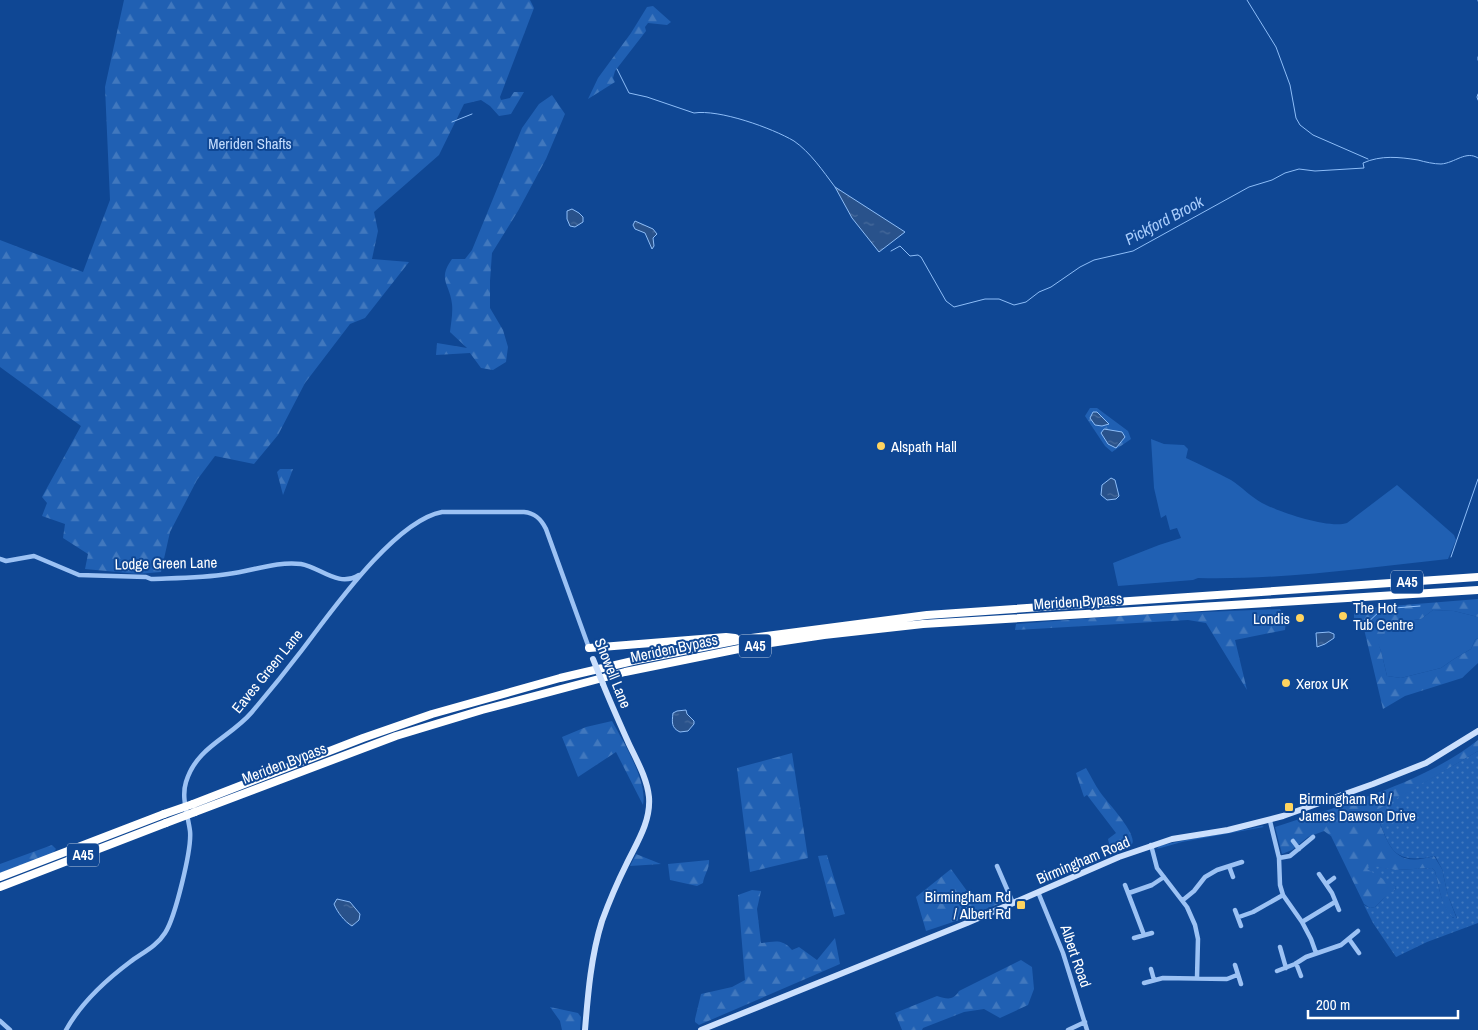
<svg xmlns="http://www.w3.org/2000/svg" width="1478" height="1030" viewBox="0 0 1478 1030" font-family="'Archivo Narrow',sans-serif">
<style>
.green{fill:#2060b3}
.forest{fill:url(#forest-firs)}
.park{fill:url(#park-dots)}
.water{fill:url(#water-ripples);stroke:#8dbdf8}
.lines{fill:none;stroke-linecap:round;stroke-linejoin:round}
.stream{stroke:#8dbdf8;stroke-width:1}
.street{stroke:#9cc2f4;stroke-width:4.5}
.secondary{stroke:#cce0fd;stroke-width:6}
.highway{stroke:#fff;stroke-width:8}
.secondary-bridge{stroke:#cce0fd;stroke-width:6}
.highway-bridge{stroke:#fff;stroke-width:8}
.poi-dot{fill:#ffd45f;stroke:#0f4794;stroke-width:2}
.labels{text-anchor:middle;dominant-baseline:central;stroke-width:4;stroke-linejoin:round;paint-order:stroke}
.shield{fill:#0f4794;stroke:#b7c8df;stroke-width:1}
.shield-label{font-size:14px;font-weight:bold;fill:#fff}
.park-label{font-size:15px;fill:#c4ddfe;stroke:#0f4794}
.poi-label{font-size:15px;fill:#fff;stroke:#0f4794;text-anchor:start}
.street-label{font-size:15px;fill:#fff;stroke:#0f4794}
.water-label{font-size:16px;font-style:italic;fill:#a8ccfb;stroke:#0f4794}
</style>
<defs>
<pattern id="forest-firs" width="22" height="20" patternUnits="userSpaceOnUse" patternTransform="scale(1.25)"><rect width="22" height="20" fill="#2060b3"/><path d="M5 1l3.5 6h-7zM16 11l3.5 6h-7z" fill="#4178be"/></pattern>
<pattern id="park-dots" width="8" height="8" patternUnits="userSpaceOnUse" patternTransform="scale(1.25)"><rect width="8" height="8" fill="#2060b3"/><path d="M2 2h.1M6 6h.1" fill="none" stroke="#4178be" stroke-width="1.8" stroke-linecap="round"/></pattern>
<pattern id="water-ripples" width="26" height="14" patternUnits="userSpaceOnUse" patternTransform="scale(1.25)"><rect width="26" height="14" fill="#29528b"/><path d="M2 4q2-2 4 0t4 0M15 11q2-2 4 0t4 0" fill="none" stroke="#496c9c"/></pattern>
</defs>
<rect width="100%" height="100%" fill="#0f4794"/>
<path class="green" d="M1151 439 1164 444 1184 445 1188 449 1186 458C1201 465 1216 472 1231 480 1242 487 1251 497 1262 503 1279 512 1329 529 1347 523L1397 485 1454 535 1456 540 1448 559C1365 568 1282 580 1198 578L1193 580 1118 586 1113 563 1159 545 1181 538 1177 528 1170 530 1166 515 1161 518 1154 488Z
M1433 610 1454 611 1478 617V638L1475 640 1471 649 1454 659 1441 668 1401 678 1387 676 1381 651 1376 640 1394 626 1406 621 1421 619Z
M1262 826 1264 827 1182 842 1157 849 1159 846C1193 837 1228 834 1262 826Z"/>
<path class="forest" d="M124 0H530L534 8 500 97 501 100 510 98 514 92H524L511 114 499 116 490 106 481 100 464 104 439 155 374 212 378 231 372 259 409 262 365 318 350 324 305 383 278 435 254 464 215 456 197 480 170 532 161 572 138 574 85 569 88 554 63 538 65 524 42 516 47 503 42 497 81 426 0 367V240L83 272 110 200 105 87Z
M653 6 671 22 667 25 648 23 645 27 646 31 615 71 613 78 615 82 588 99 598 78 631 33 647 7Z
M552 95 565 114 546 159 518 211 492 253 490 281V308L503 330 508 347 506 362 493 370 481 368 470 353 436 355 437 343 467 348 450 332C451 323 453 313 452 304 450 284 437 280 452 259H465L472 250 522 128 539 104Z
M1090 408H1097L1128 431 1131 439 1112 452 1105 446 1085 416Z
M280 469H293L283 495 277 472Z
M1478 599V617L1454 611 1433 610 1421 619 1406 621 1394 626 1377 640 1381 651 1387 676 1401 678 1441 668 1454 659 1471 649 1475 640 1478 638V663L1462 678 1405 696 1383 709 1364 629H1354V609Z
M1280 609 1286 620 1285 630 1235 640 1247 690 1206 623 1188 620 1015 630 1016 624 1133 615Z
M612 721C623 741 648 782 643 805L616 752 578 777 562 737 586 727Z
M1478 740V751L1375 812C1389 843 1391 869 1434 856L1442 869 1448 896 1457 919C1442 916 1439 885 1435 871L1432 868 1395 870 1369 866 1396 887 1395 890 1383 899 1375 907 1370 908 1364 904 1331 836 1324 831 1308 837 1292 850 1282 854 1275 827C1342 805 1422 784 1478 740Z
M792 753 808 858 750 872 737 768Z
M1086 768C1091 776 1095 785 1100 792 1106 801 1138 834 1132 844 1129 849 1117 851 1111 853L1108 839 1116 833 1087 795 1084 797 1076 773Z
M52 845 56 849 52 854 0 873V864Z
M636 854 661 864 630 866Z
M827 855 845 914 834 917 818 856Z
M709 860C710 868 704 875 703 883L697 886 670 880 668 864Z
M951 869 975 902 1008 900 959 920 926 931 916 897Z
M752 890 761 891 757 909 761 943C774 942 782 938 792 950L799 947 817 960 835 938 840 964 699 1025 695 1022V1019L701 994 732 987 745 980 738 895Z
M1021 960 1032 967 1034 989 1028 1005 1000 1018 984 1009 964 1012 923 1028 922 1030H902L895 1013 937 996C947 999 953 1001 959 991Z
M550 1007 578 1013 581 1017 580 1030H562L560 1021Z"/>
<path class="park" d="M1478 751V923L1427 942 1396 957 1373 923 1364 905 1370 908 1375 907 1388 894 1395 890 1396 887 1367 869 1369 865 1395 870 1432 868 1435 871C1439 887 1441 905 1453 918H1457L1448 896 1442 869 1435 856C1389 866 1390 845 1375 811Z"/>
<path class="water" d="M835 187 905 232 879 252 852 218Z
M572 209 579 213 583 217V222L575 227 570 226 567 219V211Z
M635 221 653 229 657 234 653 238 654 246 652 249 645 233 635 229 633 225Z
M1093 412H1097L1109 424 1102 426 1095 425 1090 418Z
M1104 429 1122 432 1125 437 1116 448 1108 444 1101 433Z
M1111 478 1115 480 1119 496 1116 499 1107 500 1101 495 1102 485Z
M1329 632 1334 634V638L1325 644 1317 647 1316 633Z
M686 710 687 714 694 721V724L688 731 680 732C671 728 672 722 673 713L677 711Z
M337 899 350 902 360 914 359 920 352 926C345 922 337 912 334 904Z"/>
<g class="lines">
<path class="stream" d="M1247 0 1276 47 1290 85 1296 118 1300 125 1313 135 1368 159
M1478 0V1
M1478 57V60
M617 69 629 93 647 97 694 113C719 109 772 128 794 141 810 152 823 171 835 187
M1478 94 1477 97 1478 100
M452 122 472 114
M891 251 900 246 910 256 918 255 921 257 946 301 954 307 985 299H999L1014 305 1026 302 1039 292 1051 287 1080 267 1094 260 1133 251 1249 187 1272 180 1285 173 1299 169 1315 171 1364 168 1363 163C1381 155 1399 157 1418 160 1425 162 1434 164 1441 164 1455 163 1466 150 1478 158
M1451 557 1478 479
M1363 627 1382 609 1420 606"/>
<path class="street" d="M0 559 6 561 34 556 79 575 146 577 151 579C177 578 203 578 228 574 253 571 276 561 301 564 320 567 338 588 359 575
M1270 821 1279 858 1280 885 1283 895 1302 922 1311 939 1316 953
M1293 841 1299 849
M1151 845 1157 868 1187 907 1195 925 1198 939 1197 978
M1279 858 1290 856 1313 837
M997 866 1013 903
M1229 866 1233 877
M1319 874 1332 893 1339 910
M1326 884 1334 878
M1125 885 1144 935
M1038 892 1063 953 1087 1030
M1129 893 1152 885 1164 877
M1183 900 1194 891 1205 877 1217 870 1242 862
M1235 910 1241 926
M1239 917 1253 912 1283 895
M1302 922 1335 902
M1134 938 1152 933
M1349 939 1359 953
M1280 947 1286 968
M1296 963 1301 976
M1235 965 1241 984
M1151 969 1154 980
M1277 971 1295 964 1306 957 1341 945 1358 931
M1144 983 1163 978 1227 979 1237 975
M0 1021 10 1030
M66 1030C81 1003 106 980 130 962 142 953 157 946 165 933 175 918 192 849 190 831 188 815 181 798 186 782 197 746 230 738 252 712 269 692 286 671 302 650 331 612 394 521 442 512H524C535 513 541 519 546 529L589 648
M1068 1030 1085 1022"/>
<path class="secondary" d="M585 1030C588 993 591 956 602 921 609 902 617 883 626 865 636 844 651 822 649 797 647 778 637 761 629 744 620 724 611 704 603 684
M701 1030 967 923 1119 857 1172 839 1228 830 1283 816 1373 784 1426 763 1478 731"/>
<path class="highway" d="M589 648 726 637 735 638
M193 804 363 738 432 714 560 678 637 660 744 639 927 615 1478 577
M195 812 396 736 482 710 625 672 764 644 824 635 923 624 1478 590
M0 877 164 814
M0 887 166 823"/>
<path class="secondary-bridge" d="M593 659 603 684"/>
<path class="highway-bridge" d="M164 814 193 804
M166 823 195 812"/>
</g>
<g class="poi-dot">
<circle cx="881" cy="446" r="5"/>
<circle cx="1343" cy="616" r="5"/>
<circle cx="1300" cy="618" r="5"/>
<circle cx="1286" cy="683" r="5"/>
<rect x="1284" y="802" width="10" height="10" rx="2.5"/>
<rect x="1016" y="900" width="10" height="10" rx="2.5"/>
</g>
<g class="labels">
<g class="shield">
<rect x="1391" y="570.5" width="32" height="23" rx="4"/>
<rect x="739" y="634.5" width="32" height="23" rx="4"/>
<rect x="67" y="843.5" width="32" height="23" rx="4"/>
</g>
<g class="shield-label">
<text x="1407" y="582">A45</text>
<text x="755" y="646">A45</text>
<text x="83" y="855">A45</text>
</g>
<g class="park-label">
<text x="250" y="143">Meriden Shafts</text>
</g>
<g class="poi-label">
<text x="891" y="446">Alspath Hall</text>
<text x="1353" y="607">The Hot<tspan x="1353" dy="17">Tub Centre</tspan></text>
<text x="1290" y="618" text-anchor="end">Londis</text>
<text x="1296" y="683">Xerox UK</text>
<text x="1299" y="798">Birmingham Rd /<tspan x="1299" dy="17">James Dawson Drive</tspan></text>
<text x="1011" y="896" text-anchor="end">Birmingham Rd<tspan x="1011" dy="17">/ Albert Rd</tspan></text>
</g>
<g class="street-label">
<text transform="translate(166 563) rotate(-1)">Lodge Green Lane</text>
<text transform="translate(1078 601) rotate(-4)">Meriden Bypass</text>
<text transform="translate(674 648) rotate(-12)">Meriden Bypass</text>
<text transform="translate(267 671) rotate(-51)">Eaves Green Lane</text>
<text transform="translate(613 673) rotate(68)">Showell Lane</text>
<text transform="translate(284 763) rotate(-21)">Meriden Bypass</text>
<text transform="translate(1083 860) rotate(-23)">Birmingham Road</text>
<text transform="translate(1076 956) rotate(71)">Albert Road</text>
</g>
<g class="water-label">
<text transform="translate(1164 220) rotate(-28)">Pickford Brook</text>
</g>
</g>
<path d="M1308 1010v8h150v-8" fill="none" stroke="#ffffff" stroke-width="2.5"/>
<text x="1316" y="1010" font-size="15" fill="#ffffff" stroke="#0f4794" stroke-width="4" paint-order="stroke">200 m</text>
</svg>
